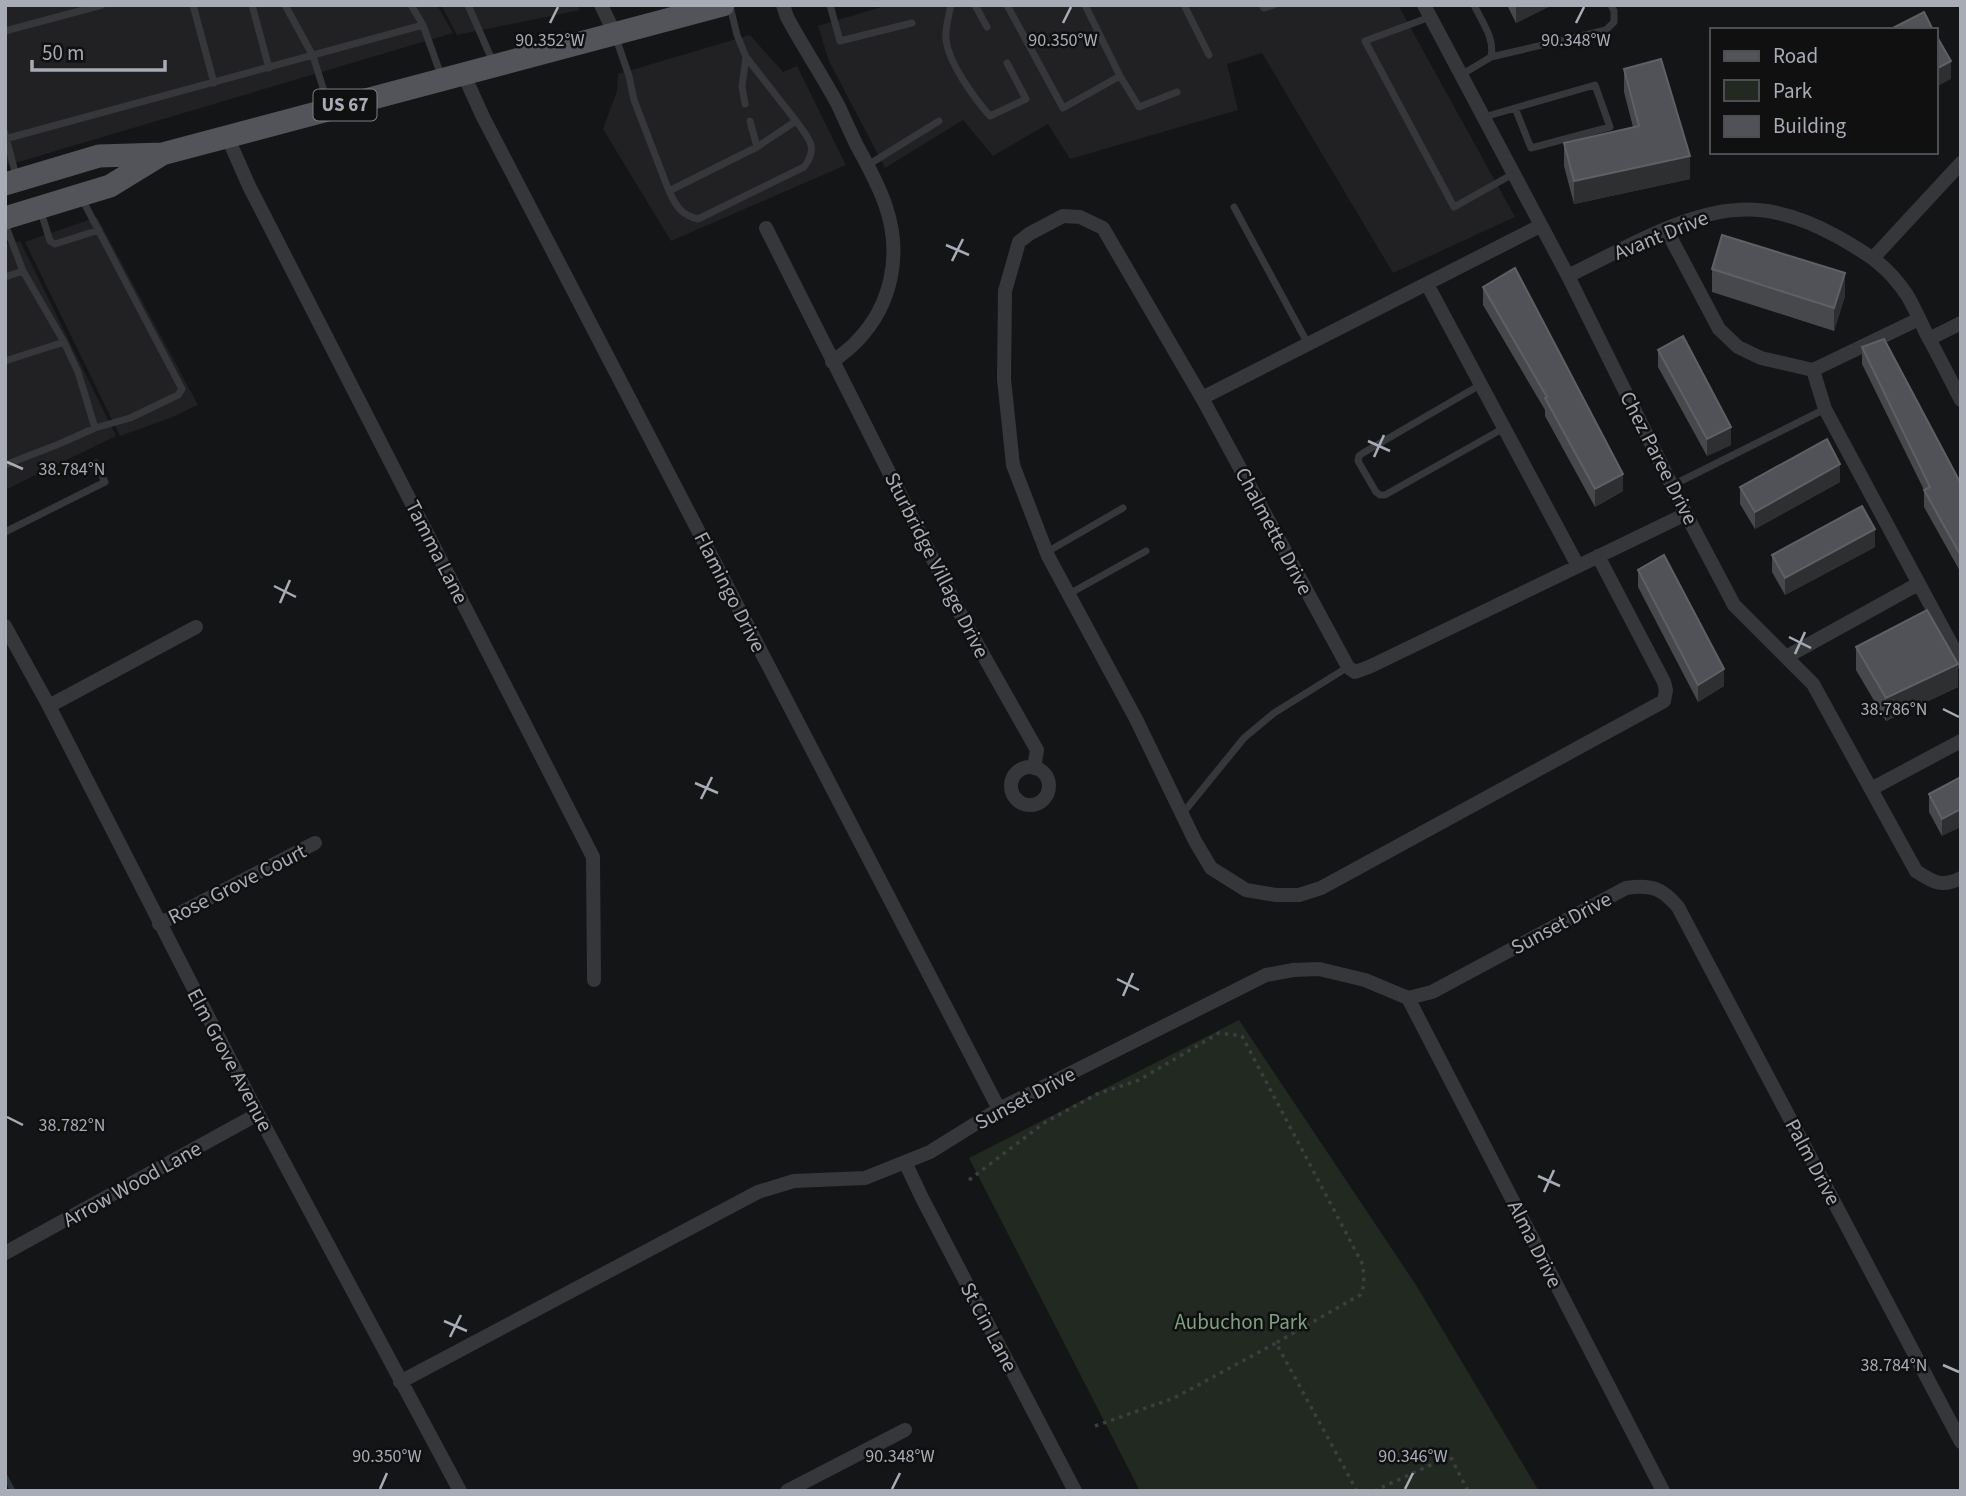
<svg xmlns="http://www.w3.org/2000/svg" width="1966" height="1496" viewBox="0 0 1966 1496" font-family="'Source Sans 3',sans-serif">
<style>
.built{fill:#212123}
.green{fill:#212921}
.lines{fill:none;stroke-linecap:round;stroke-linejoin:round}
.stream{stroke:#2b343a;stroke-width:5}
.path{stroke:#3c3e42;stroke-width:3.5;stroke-dasharray:3.5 5;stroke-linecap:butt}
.service{stroke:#36373b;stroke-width:7}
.minor{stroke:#36373b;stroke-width:14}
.primary{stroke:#52545a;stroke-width:23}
.wall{fill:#46484b}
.shaded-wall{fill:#2e2f31}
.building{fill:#515257;stroke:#5e6066;stroke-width:2}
.ticks{fill:none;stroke:#a7acb6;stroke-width:2.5}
.labels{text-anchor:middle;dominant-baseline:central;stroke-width:5;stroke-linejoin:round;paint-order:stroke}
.shield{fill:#101011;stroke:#7a7d84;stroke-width:2}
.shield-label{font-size:19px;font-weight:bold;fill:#a7acb6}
.street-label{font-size:21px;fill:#a7acb6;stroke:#101011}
.park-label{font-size:21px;fill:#7ea07f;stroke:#101011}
.ticks-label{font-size:18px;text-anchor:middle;fill:#a7acb6;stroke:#101011;stroke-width:5;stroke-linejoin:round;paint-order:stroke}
</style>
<rect width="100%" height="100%" fill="#141516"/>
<path class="built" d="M5 5H437L453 33 5 166Z
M441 5H577L580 10 457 35Z
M888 5H1398L1515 217 1393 273 1262 53 1227 64 1238 110 1070 159 1048 124 993 156 963 120 885 168 829 61 818 26Z
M750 35 783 72 797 66 846 165 671 241 603 129 617 91 618 74Z
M97 217 198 405 170 418 120 436 25 242Z
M20 241 116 436 5 490V245Z"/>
<path class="green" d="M1239 1020 1416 1285 1539 1491H1140L969 1158Z"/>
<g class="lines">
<path class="stream" d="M5 1476 13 1491"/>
<path class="path" d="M969 1180 1044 1123 1097 1094 1139 1080 1219 1033 1242 1036 1363 1265 1364 1285 1360 1295 1276 1343 1357 1491
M1095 1426 1174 1398 1276 1343
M1374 1491 1450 1456 1468 1491"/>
<path class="service" d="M193 5 214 83
M252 5 269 68
M285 5 313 56 329 107
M411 5 423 25
M468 5 493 62
M830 5 840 41 912 23
M951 5C949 15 945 28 946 39 948 62 974 98 990 116L1026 99 1007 63
M975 5 987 27
M1007 5 1063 108 1120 76 1085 5
M1184 5 1209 55
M1262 5 1264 8 1274 5
M1430 17 1365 41 1454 207 1513 174
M5 31 102 5
M616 38 629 76 634 100 669 191 757 147 796 121 746 57 737 35 730 6
M1491 57 1606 30 1614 22V11L1611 5
M1461 75 1491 57C1495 38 1482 22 1474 5
M1120 76 1139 107 1177 92
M745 104 742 86 746 57
M1484 117 1595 85 1610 127 1531 148 1515 108
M750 121 757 147
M5 133 16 176
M5 139 423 25 442 78
M868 165 939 121
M669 191C676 206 681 215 698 219L804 167C819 147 809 139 796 121
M82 199 182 389 178 395 130 418 95 428
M1234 207 1308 344
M41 212 50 241 55 244 99 230
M5 224 23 271 64 342 78 372 95 428 59 444 5 465
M5 277 23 271
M5 361 64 342
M1480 385 1363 453 1359 456 1358 461 1376 492 1380 495H1385L1504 428
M1673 485 1825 409
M5 532 105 482 96 463
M1047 552 1123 508
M1069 594 1146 551
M1183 813 1244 738 1274 713 1348 667"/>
<path class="minor" d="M601 5 615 34
M783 5 787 17C803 47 822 75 838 105 844 118 850 131 856 144 867 164 879 185 886 207 902 254 892 305 857 341 850 349 841 355 832 362
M1424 5 1568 276 1686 514 1734 605 1813 684 1916 871C1933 882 1941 888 1961 878
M463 73 483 117 999 1109
M227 136 249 186 593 857 594 980
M1540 226 1202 398 1348 667 1355 672 1369 667 1686 514
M766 228 964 621 1037 750 1034 768
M1666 229 1719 329 1738 347 1761 358 1813 370 1919 319
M1874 257 1961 163
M1568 276C1616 253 1683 213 1736 210 1772 207 1808 220 1838 237 1868 254 1887 265 1907 295 1914 307 1920 320 1926 333 1938 355 1949 377 1961 400
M1427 284 1578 566
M1929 339 1961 323
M1813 370 1825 409 1961 662
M1202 398 1103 228 1080 217 1063 216 1029 234 1019 242 1005 291 1004 379 1013 465 1048 556 1136 719 1195 841 1211 868 1246 890 1276 895H1299L1321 888 1664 701 1666 690 1664 682 1598 556
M5 626 49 706 258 1114 460 1491
M1786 657 1918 584
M49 706 196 627
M1011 786a19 19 0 1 1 38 0a19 19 0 1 1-38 0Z
M1871 789 1961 741
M159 924 315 843
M1408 998 1663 1491
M905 1162 922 1198 1075 1491
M5 1253 258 1114
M400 1382 758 1192 794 1181 865 1178 930 1152 999 1109 1266 975 1293 970 1319 969 1365 980 1408 998 1432 992 1626 888C1651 884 1662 888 1678 907L1961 1442
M787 1491 905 1430"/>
<path class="primary" d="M5 184 99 156 162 154 723 5
M5 218 110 186 159 156"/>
</g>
<path class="wall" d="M1507 5H1552L1516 23Z
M1624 69 1690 179 1574 204 1564 166V143L1633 127 1624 92Z
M1712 269 1845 296 1834 331 1712 292Z
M1483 287 1623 491 1595 507 1545 416V410L1483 305Z
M1862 347 1961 484V573L1924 507V490L1862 364Z
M1658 350 1731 445 1707 456 1658 367Z
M1840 482 1755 529 1740 504V487Z
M1875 547 1785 595 1772 572V555Z
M1638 570 1724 686 1698 702 1638 587Z
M1856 647 1958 687 1886 721 1856 670Z
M1961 777 1942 836 1929 812V794Z"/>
<path class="shaded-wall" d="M1516 5H1552L1516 23Z
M1951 61V79L1936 87V69Z
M1690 156V179L1574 204V181Z
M1845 273V296L1834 331V308Z
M1731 427V445L1707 456V439Z
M1840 464V482L1755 529V512Z
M1623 474V491L1595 507V489Z
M1875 529V547L1785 595V578Z
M1958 664V687L1886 721V698Z
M1724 669V686L1698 702V685Z
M1961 809V827L1942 836V819Z"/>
<path class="building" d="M1924 12 1933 30H1889Z
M1936 35 1951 61 1936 69Z
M1661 59 1690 156 1574 181 1564 143 1639 126 1624 69Z
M1722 235 1845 273 1834 308 1712 269Z
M1515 268 1623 474 1595 489 1545 398 1547 397 1483 287Z
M1683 336 1731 427 1707 439 1658 350Z
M1884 339 1961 484V556L1924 490 1930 487 1862 347Z
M1827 439 1840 464 1755 512 1740 487Z
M1862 506 1875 529 1785 578 1772 555Z
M1664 555 1724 669 1698 685 1638 570Z
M1927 610 1958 664 1886 698 1856 647Z
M1961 777V809L1942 819 1929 794Z"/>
<path class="ticks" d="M550 23 558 7M1063 23 1071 7M1576 23 1584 7M946 245 969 255M952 261 963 239M1368 441 1390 451M1374 457 1384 435M7 462 23 469M274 586 296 597M280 603 290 580M1789 637 1811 648M1795 654 1805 632M1943 709 1959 717M695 783 718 793M701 799 712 777M1117 979 1139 990M1123 996 1133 973M7 1117 23 1125M1538 1176 1560 1186M1544 1192 1554 1170M444 1321 467 1331M450 1337 461 1315M1943 1365 1959 1372M380 1489 387 1473M892 1489 900 1473M1405 1489 1413 1473"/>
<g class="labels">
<rect class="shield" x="313.5" y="89.5" width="63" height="31" rx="5"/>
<g class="shield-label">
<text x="345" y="105">US 67</text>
</g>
<g class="street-label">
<text transform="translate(1661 235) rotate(-22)">Avant Drive</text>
<text transform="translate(1659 458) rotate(63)">Chez Paree Drive</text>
<text transform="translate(1274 531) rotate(62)">Chalmette Drive</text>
<text transform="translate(437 552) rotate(63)">Tamma Lane</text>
<text transform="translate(937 565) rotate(63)">Sturbridge Village Drive</text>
<text transform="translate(730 592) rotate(63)">Flamingo Drive</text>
<text transform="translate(237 884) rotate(-27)">Rose Grove Court</text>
<text transform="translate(1561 923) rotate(-28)">Sunset Drive</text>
<text transform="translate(230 1060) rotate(62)">Elm Grove Avenue</text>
<text transform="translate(1025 1098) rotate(-28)">Sunset Drive</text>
<text transform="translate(1813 1162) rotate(62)">Palm Drive</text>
<text transform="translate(132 1184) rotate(-29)">Arrow Wood Lane</text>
<text transform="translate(1535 1244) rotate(63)">Alma Drive</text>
<text transform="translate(989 1327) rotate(62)">St Cin Lane</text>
</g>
<g class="park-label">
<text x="1241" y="1322">Aubuchon Park</text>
</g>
</g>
<g class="ticks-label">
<text x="550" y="46">90.352°W</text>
<text x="1063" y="46">90.350°W</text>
<text x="1576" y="46">90.348°W</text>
<text x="72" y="475">38.784°N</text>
<text x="1894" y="715">38.786°N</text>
<text x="72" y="1131">38.782°N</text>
<text x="1894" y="1371">38.784°N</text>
<text x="387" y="1462">90.350°W</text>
<text x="900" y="1462">90.348°W</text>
<text x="1413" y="1462">90.346°W</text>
</g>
<rect width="1966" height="1496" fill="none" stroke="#a7acb6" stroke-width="14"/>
<rect x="1710" y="28" width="228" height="126" fill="#101011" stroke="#4c4e53" stroke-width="2"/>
<rect x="1724" y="51" width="35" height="10" fill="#52545a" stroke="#4c4e53" stroke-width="2"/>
<text x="1773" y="63" font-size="21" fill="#a7acb6">Road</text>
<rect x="1724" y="80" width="35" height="21" fill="#212921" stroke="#4c4e53" stroke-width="2"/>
<text x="1773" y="98" font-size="21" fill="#a7acb6">Park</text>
<rect x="1724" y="116" width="35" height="21" fill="#515257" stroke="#4c4e53" stroke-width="2"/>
<text x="1773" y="133" font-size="21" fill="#a7acb6">Building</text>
<path d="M32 60v10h133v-10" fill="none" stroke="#a7acb6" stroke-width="3.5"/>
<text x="42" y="60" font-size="21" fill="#a7acb6" stroke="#101011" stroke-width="5" paint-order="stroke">50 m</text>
</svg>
